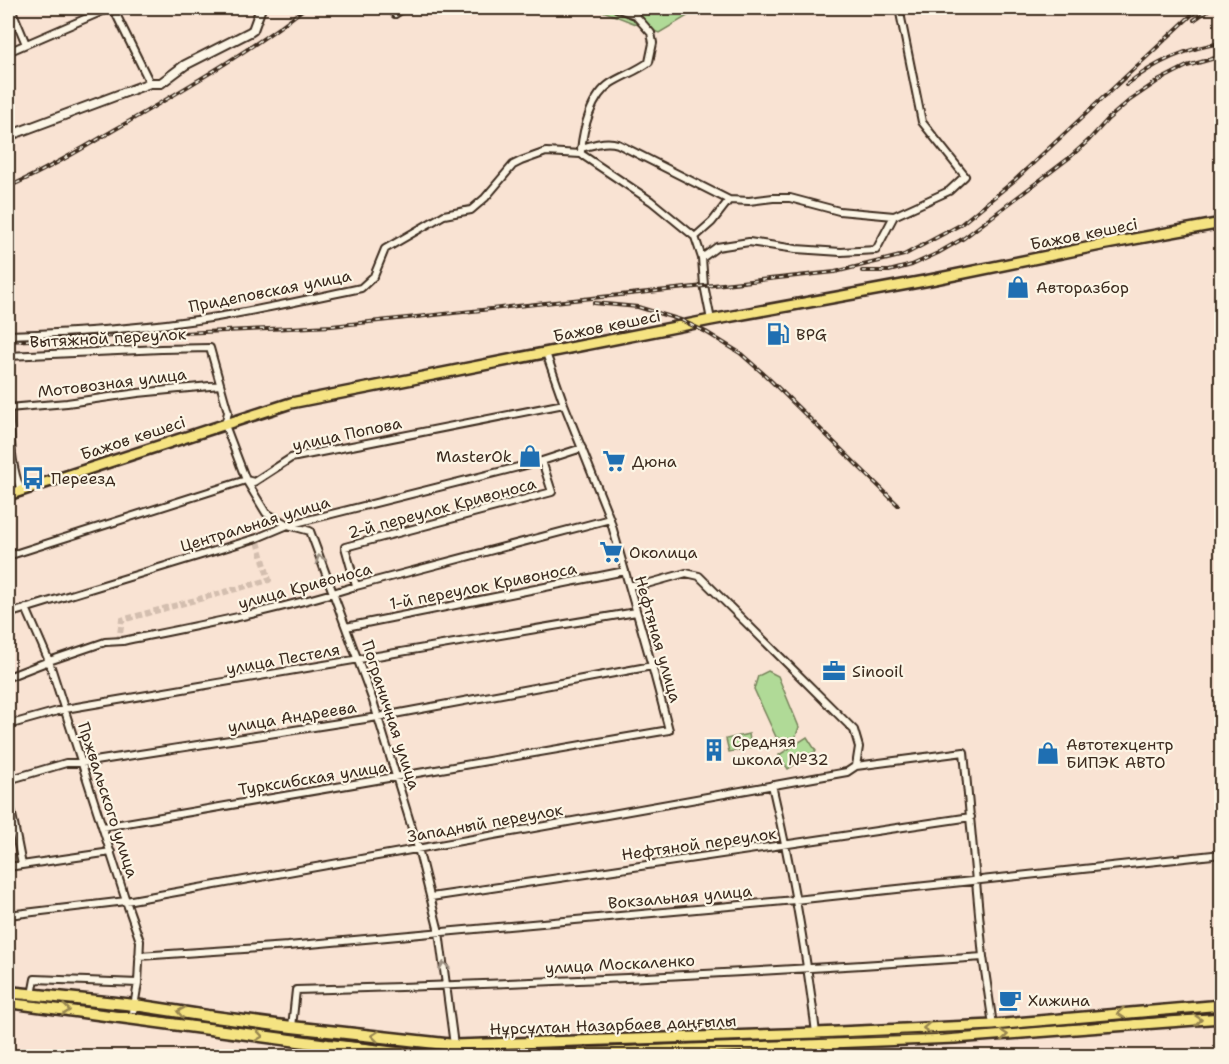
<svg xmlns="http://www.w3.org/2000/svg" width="1229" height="1064" viewBox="0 0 1229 1064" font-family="'Shantell Sans',sans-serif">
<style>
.green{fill:#b0da97;stroke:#76825a;stroke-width:1.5}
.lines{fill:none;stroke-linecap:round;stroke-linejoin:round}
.minor-tunnel{stroke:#d3beaf;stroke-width:6;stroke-dasharray:6 3;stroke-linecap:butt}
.minor-casing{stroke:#3b2a1e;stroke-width:10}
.tertiary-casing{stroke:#3b2a1e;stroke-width:12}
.primary-casing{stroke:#3b2a1e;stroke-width:14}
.trunk-casing{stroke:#3b2a1e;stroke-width:15}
.minor{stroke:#fcf5e5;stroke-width:6}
.tertiary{stroke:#fcf5e5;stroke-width:8}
.primary{stroke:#f5e382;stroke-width:9}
.trunk{stroke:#f5e382;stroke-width:10}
.tram{stroke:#3b2a1e;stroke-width:1.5}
.rail-casing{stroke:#3b2a1e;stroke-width:4}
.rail{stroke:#fcf5e5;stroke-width:1.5;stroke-dasharray:4.5;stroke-linecap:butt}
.oneway{stroke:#9c9082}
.oneway2{stroke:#988650}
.labels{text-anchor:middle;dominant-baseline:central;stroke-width:4.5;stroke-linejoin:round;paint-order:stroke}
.street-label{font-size:16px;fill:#3b2a1e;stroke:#fcf5e5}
.poi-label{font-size:16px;fill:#3b2a1e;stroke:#fcf5e5;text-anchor:start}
</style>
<rect width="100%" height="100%" fill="#f9e3d3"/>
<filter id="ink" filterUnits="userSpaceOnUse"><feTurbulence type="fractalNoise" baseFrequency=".0167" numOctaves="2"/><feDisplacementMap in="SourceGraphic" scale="12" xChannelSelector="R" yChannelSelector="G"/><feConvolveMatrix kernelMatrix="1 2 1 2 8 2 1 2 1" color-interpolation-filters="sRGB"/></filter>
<g filter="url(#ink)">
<path class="green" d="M595 8H701L659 33Z
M768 671 778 676 799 727 796 736 784 740 776 737 754 689 758 676Z
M749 734 751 748 729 752 726 739Z
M807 737 816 751 788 769 779 755Z"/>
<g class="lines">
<path class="minor-tunnel" d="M119 641 122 620 269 580 257 538"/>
<g class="minor-casing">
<path id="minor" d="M11 8 26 44
M113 8 150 83
M395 14 404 8
M8 52 110 8
M581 148C594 145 605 140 618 144L729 200 749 201 773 198H790L839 211 894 216
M581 151C583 129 591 96 611 83 624 75 637 71 649 62L653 43 651 33 635 15 616 8
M695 237 712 222 729 200
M702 258 717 247 749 242 796 249 841 252 876 250 894 216 949 191 965 176 922 122 899 8
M8 335C77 333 148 328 217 317 265 309 313 298 361 288L374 276 385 249 444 215 471 210 485 198 513 165 521 161 546 152 581 154 651 201 695 237 702 258 704 285 711 320
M8 356 161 349 210 348 228 412 225 425 246 480 266 513 288 525 310 531 373 701 418 848 439 932 454 1045
M8 398C12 429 8 460 21 490
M8 408 67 403 138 393 220 385
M8 556 246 480 254 482 291 458 564 404
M629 585H643L686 573 699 576 854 730 859 747 856 766
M356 586 345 547 552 492 542 461
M26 608 49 661 126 901 140 941 138 983 132 1018
M8 614 257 538 288 525 542 461 582 448
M346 627 625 571
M8 677 49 661 105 642 123 641C201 625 280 610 356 586L610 519
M8 725 65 709 636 612
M8 780 66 763H82L378 717 652 666
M772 785C791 867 806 950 816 1033
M8 794 22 865
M103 827 669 730 652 666 610 519 564 404 546 353
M8 867 111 852
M431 897 971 817
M8 915 126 901 847 772 856 766 964 752 983 957 993 1025
M139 956 288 946 795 900 1222 854
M32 995 35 979 138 983
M292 1027 296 990C525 984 754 973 983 957
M816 1044V1056"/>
</g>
<g class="tertiary-casing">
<path id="tertiary" d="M8 136 150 83H161L185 65 250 32 253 30 261 8"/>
</g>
<g class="primary-casing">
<path id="primary" d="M8 495 291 403 711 320 930 280 1101 245 1222 223
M454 1045 816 1033 993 1025 1222 1005
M505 1056 955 1038 1222 1018
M823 1056 836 1044"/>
</g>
<g class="trunk-casing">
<path id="trunk" d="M8 992 135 1005 207 1016 292 1027 454 1045V1056
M8 1002 328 1045 435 1056"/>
</g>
<use href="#minor" class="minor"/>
<use href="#tertiary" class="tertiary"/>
<use href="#primary" class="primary"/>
<use href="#trunk" class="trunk"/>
<path class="tram" d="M8 998 134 1013 395 1047 454 1052 942 1035 1222 1012"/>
<g class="rail-casing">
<path id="rail" d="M1194 20 1211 8
M1126 85C1154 63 1186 48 1222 43
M8 187C50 169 89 144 128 122 189 86 250 51 305 8
M862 271H889L912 265 938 253 964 238 1069 158 1089 140 1108 119 1130 100 1158 81 1187 66 1222 56
M594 303 638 307 681 320 706 332 740 353 765 375 898 505
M8 341 332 326 835 272 904 255 960 225 1015 180 1199 8"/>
</g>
<use href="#rail" class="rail"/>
</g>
<defs><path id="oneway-chevron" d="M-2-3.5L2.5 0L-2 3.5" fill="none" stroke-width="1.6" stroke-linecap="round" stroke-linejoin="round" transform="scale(1.5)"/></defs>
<g class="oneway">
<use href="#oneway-chevron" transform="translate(320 559) rotate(-110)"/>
<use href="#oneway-chevron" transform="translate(444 966) rotate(-97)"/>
</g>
<g class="oneway2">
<use href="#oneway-chevron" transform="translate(66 1010) rotate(7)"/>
<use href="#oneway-chevron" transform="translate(181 1012) rotate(-170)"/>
<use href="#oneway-chevron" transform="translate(1121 1013) rotate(175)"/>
<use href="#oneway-chevron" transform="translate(1198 1020) rotate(-5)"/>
<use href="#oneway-chevron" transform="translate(927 1028) rotate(177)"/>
<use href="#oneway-chevron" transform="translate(1004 1035) rotate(-5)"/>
<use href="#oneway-chevron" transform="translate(259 1036) rotate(8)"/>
<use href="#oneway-chevron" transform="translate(375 1036) rotate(-174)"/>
</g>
</g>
<defs>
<g id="shop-bare" transform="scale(1.8)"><path d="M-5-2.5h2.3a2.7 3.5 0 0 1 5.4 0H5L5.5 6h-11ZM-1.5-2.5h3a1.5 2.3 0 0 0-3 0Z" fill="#1f6fb2" stroke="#fcf5e5" stroke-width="2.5" paint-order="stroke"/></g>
<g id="fuel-bare" transform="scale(1.8)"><path d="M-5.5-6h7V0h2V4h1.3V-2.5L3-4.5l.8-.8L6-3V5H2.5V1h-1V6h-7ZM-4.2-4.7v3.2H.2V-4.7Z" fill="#1f6fb2" stroke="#fcf5e5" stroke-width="2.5" paint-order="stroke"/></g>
<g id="supermarket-bare" transform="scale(1.8)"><path d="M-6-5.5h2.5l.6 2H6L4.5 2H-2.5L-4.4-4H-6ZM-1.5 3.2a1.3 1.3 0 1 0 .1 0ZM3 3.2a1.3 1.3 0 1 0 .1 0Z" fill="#1f6fb2" stroke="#fcf5e5" stroke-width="2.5" paint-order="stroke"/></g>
<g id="bus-bare" transform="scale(1.8)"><path d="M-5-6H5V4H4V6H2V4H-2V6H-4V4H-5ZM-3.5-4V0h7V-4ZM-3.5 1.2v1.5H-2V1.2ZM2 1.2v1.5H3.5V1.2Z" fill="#1f6fb2" stroke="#fcf5e5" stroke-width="2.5" paint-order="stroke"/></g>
<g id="office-bare" transform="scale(1.8)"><path d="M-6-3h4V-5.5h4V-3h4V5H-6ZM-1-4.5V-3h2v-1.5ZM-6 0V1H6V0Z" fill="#1f6fb2" stroke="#fcf5e5" stroke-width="2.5" paint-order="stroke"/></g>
<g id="building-bare" transform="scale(1.8)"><path d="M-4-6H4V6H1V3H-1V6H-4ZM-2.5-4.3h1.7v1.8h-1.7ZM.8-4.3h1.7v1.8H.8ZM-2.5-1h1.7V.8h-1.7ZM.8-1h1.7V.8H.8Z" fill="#1f6fb2" stroke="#fcf5e5" stroke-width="2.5" paint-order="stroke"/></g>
<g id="cafe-bare" transform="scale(1.8)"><path d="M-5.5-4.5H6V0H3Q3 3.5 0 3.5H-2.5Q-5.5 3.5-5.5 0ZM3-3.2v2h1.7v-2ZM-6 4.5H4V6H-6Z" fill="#1f6fb2" stroke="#fcf5e5" stroke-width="2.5" paint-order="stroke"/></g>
</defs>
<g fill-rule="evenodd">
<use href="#shop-bare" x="1018" y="287"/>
<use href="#fuel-bare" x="778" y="334"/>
<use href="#shop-bare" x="530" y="456"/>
<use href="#supermarket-bare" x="614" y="461"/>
<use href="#bus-bare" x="33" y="478"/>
<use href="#supermarket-bare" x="611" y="552"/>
<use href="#office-bare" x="834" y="671"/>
<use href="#building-bare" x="714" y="750"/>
<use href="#shop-bare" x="1048" y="753"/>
<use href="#cafe-bare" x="1010" y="1000"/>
</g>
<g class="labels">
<g class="street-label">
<text transform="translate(1084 234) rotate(-11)">Бажов көшесі</text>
<text transform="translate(270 291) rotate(-11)">Придеповская улица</text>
<text transform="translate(607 326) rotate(-11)">Бажов көшесі</text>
<text transform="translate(108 338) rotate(-3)">Вытяжной переулок</text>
<text transform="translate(112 383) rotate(-7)">Мотовозная улица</text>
<text transform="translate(347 434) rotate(-12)">улица Попова</text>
<text transform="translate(133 438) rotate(-18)">Бажов көшесі</text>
<text transform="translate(442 508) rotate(-15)">2-й переулок Кривоноса</text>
<text transform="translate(255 524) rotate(-17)">Центральная улица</text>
<text transform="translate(305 586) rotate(-15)">улица Кривоноса</text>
<text transform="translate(483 586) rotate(-11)">1-й переулок Кривоноса</text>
<text transform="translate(658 639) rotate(74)">Нефтяная улица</text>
<text transform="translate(283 659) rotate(-10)">улица Пестеля</text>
<text transform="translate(391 715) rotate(72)">Пограничная улица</text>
<text transform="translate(292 717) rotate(-9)">улица Андреева</text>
<text transform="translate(313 778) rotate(-9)">Турксибская улица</text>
<text transform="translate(108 800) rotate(72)">Пржвальского улица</text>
<text transform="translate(485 823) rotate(-10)">Западный переулок</text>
<text transform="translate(699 844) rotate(-8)">Нефтяной переулок</text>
<text transform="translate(680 897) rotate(-5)">Вокзальная улица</text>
<text transform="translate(620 964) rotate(-3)">улица Москаленко</text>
<text transform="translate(613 1025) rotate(-2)">Нұрсұлтан Назарбаев даңғылы</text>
</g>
<g class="poi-label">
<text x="1036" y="287">Авторазбор</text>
<text x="796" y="334">BPG</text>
<text x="512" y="456" text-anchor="end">MasterOk</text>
<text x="632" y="461">Дюна</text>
<text x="51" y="478">Переезд</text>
<text x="629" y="552">Околица</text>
<text x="852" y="671">Sinooil</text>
<text x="732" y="741">Средняя<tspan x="732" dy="18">школа №32</tspan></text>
<text x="1066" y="744">Автотехцентр<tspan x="1066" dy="18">БИПЭК АВТО</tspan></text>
<text x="1028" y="1000">Хижина</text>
</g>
</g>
<rect width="1229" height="1064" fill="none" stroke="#fcf5e5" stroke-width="30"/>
<rect x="15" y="15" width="1199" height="1034" fill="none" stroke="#3b2a1e" stroke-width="2" filter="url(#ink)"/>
</svg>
